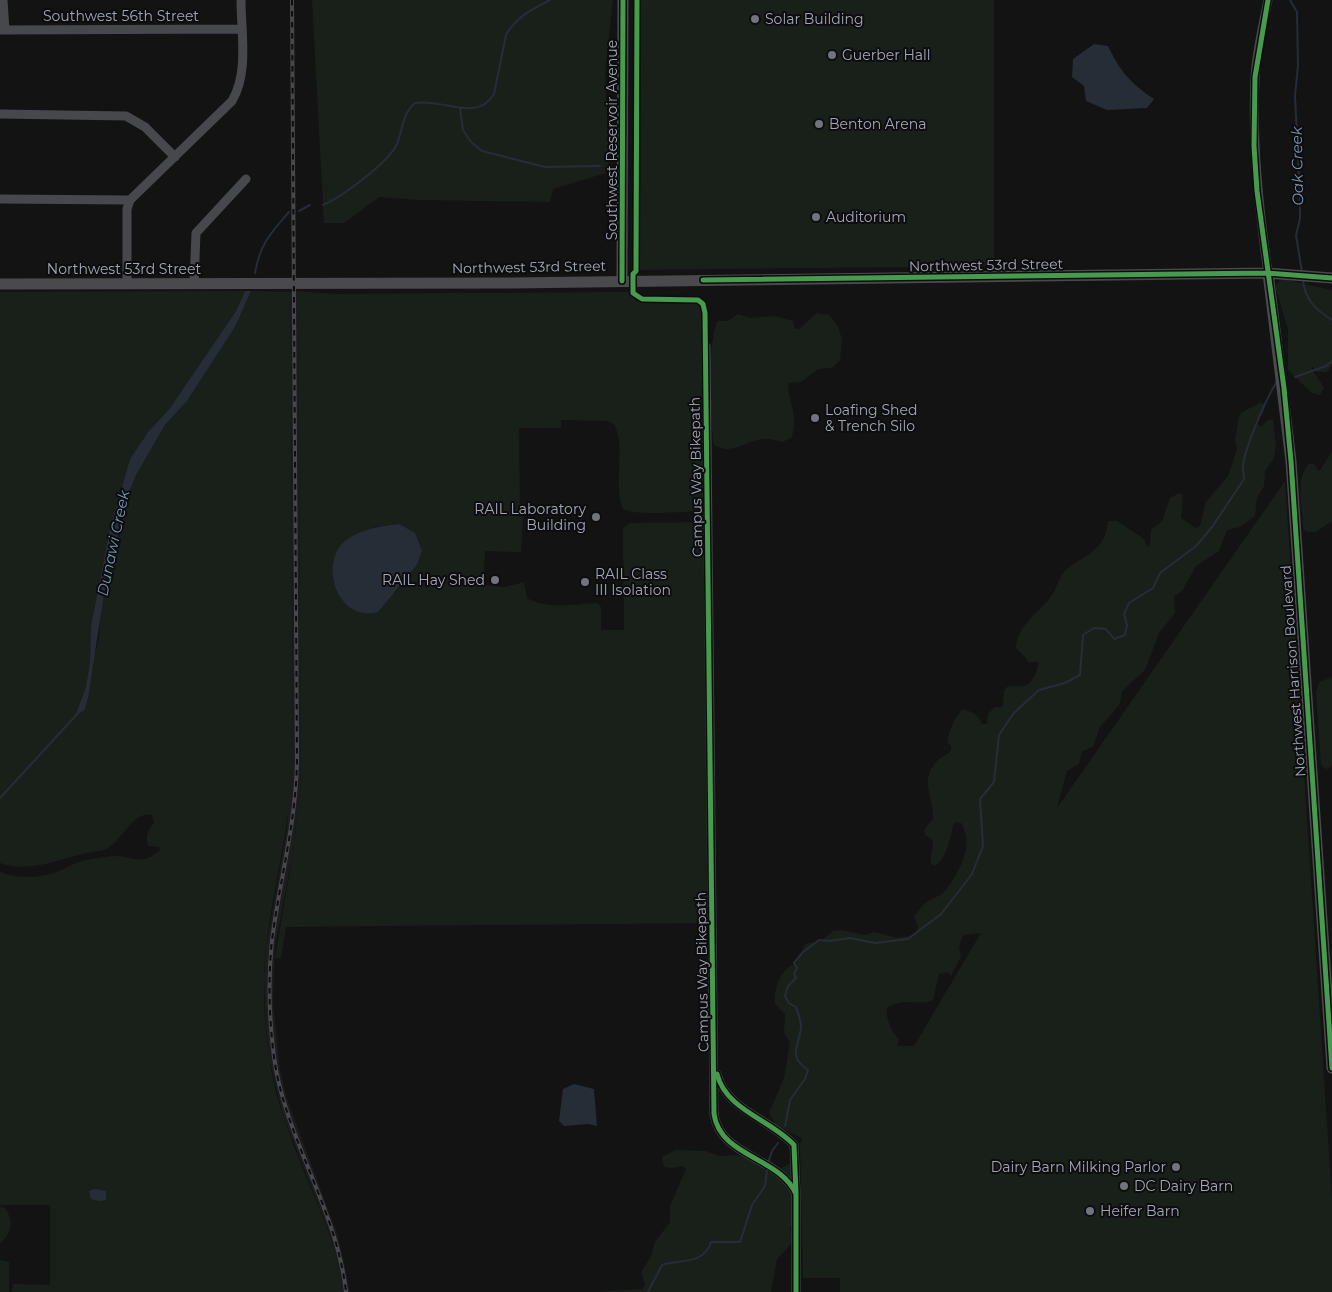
<svg xmlns="http://www.w3.org/2000/svg" width="1332" height="1292" viewBox="0 0 1332 1292" font-family="Montserrat,sans-serif">
<style>
.built{fill:#1d1d1f}
.green{fill:#19201a;fill-rule:evenodd}
.water{fill:#262d36}
.lines{fill:none;stroke-linecap:round;stroke-linejoin:round}
.stream{stroke:#262d36;stroke-width:2}
.minor{stroke:#47484c;stroke-width:9}
.major{stroke:#4a4a4e;stroke-width:11}
.rail-casing{stroke:#47484b;stroke-width:4}
.rail{stroke:#0d0d0f;stroke-width:2;stroke-dasharray:5.5;stroke-linecap:butt}
.cycleway-casing{stroke:#0d0d0f;stroke-width:8}
.cycleway{stroke:#469c4c;stroke-width:5}
.poi-dot{fill:#71747d;stroke:#0d0d0f;stroke-width:2}
.labels{text-anchor:middle;dominant-baseline:central;stroke-width:4;stroke-linejoin:round;paint-order:stroke}
.street-label{font-size:14px;fill:#a3a8b6;stroke:#0d0d0f}
.poi-label{font-size:14px;fill:#a3a8b6;stroke:#0d0d0f;text-anchor:start}
.water-label{font-size:15px;font-style:italic;fill:#7694b4;stroke:#0d0d0f}
</style>
<rect width="100%" height="100%" fill="#131313"/>
<path class="built" d="M298 291 301 782 293 852 275 947 273 1001 280 1070 287 1099 338 1236 350 1292H342L331 1237 283 1115 269 1058 266 1026 264 977 266 948 287 829 293 740 291 348 289 292Z"/>
<path class="green" d="M312 0H613L605 73 609 160 606 173 553 189 550 202 419 200 379 197 344 223H324Z
M634 0H994V266L635 270Z
M1283 279 1332 290V365L1327 372H1317L1312 366 1311 368 1324 387 1320 395 1312 393 1288 370V329L1276 289V284Z
M245 291 236 311 170 408 148 432 130 459 110 528 91 626 90 661 86 687 76 712 79 714 99 638 100 614 106 581 127 498 136 475 165 425 187 401 235 327 251 291 289 292 291 348 293 770C289 830 273 888 266 947 262 982 264 1022 269 1057 274 1095 289 1134 303 1169 319 1209 339 1248 342 1292H12L13 1284 50 1285V1205H0V872C16 879 37 878 54 873 65 869 75 862 86 860 95 858 105 857 113 856 135 856 141 867 160 850L159 847 148 846C145 836 148 830 154 823L152 815C132 811 123 840 108 848 102 852 93 851 86 853 57 860 30 873 0 863V292Z
M298 291 336 294 628 292 637 302H694L701 305 703 310 704 509 697 511C682 512 634 516 623 509 612 482 627 449 614 424L608 421 561 420V428H519L520 509 523 510 521 552 485 551 483 585 505 587 524 582 527 598C547 610 575 604 597 603L601 607V630H624L623 528 630 523 704 522 707 923 286 927 281 958H275L293 852 301 782ZM399 524 422 551 417 565 395 593 334 573 337 553 374 527Z
M817 313 829 315 838 326 842 339 840 360 832 368 818 369 801 382 788 383C789 406 798 410 792 437L783 442C777 441 769 438 763 439 744 441 733 456 714 445 710 423 707 337 718 321H728L738 314 751 318 774 316 793 321 795 329H799Z
M1261 402 1265 405 1263 414 1256 420 1257 424 1261 427 1268 420 1273 419 1276 446 1274 458 1265 471 1264 486 1257 498 1255 516 1240 527 1227 530 1219 551 1196 566 1182 591 1174 596 1175 613 1159 633 1145 670 1122 691 1120 704 1100 727 1093 747 1082 751 1079 764 1067 771 1057 808 1285 481 1332 1200V1292H840V1278H803L800 1144 802 1138 776 1126 769 1113 784 1078 790 1042 784 1033 785 1014 775 1004C773 990 781 967 796 964L805 944 821 941 833 931 842 930 865 935 874 932 897 938 915 935 918 926 914 917C918 912 921 906 927 902 932 898 939 897 944 892 959 874 975 845 961 823L956 822 953 825C951 838 946 859 935 866L931 863C929 855 935 848 932 839L925 835 924 830 933 819C934 797 918 780 938 760 942 756 947 755 951 751V746L948 743C947 734 956 714 963 709 972 712 979 715 982 724H987L988 714 995 707H1003L1004 691 1007 687C1013 685 1018 687 1024 686 1033 684 1038 669 1039 662H1028C1025 655 1020 654 1016 648 1016 626 1041 611 1052 595 1057 588 1059 577 1065 571 1085 553 1105 553 1108 521H1117L1144 539 1147 547 1150 544 1151 530 1162 521 1170 498 1179 493 1183 495 1181 518 1196 528 1200 526 1206 502 1228 476 1237 449 1235 439 1239 417 1241 413ZM981 933 914 1046H897L899 1040C892 1032 885 1018 887 1008 904 996 919 1007 933 1000L939 974 948 972 951 976 961 956 959 947 963 935Z
M1332 452V521L1316 532H1307L1303 529C1303 510 1294 480 1309 464H1314L1318 471 1320 470Z
M1332 677V766L1328 769 1324 768 1321 764 1316 692 1319 682Z
M675 1150 706 1151 719 1156 738 1155 760 1162C768 1180 776 1172 788 1164H793L792 1204 795 1221 790 1228 793 1242 777 1259 771 1292H596L642 1289 645 1285 641 1272 651 1256 655 1242 670 1222V1206L686 1169 683 1166 673 1168 664 1167 662 1157Z
M0 1207 5 1208C14 1220 12 1234 0 1243Z
M0 1260 9 1262V1292H0Z"/>
<path class="water" d="M1094 44 1108 46C1120 71 1130 83 1154 99L1147 108 1107 110 1086 101 1084 86 1072 77 1073 59Z
M245 291H251L235 327 187 401 165 425 136 475 127 498 106 581 88 698 84 711 76 713 86 687 90 661 91 626 110 528 130 459 148 432 170 408 236 311Z
M399 524 415 533 422 551 417 565 378 612C336 623 319 562 345 541 360 529 381 526 399 524Z
M574 1084 594 1089 597 1126 588 1124 564 1126 559 1121 563 1089Z
M95 1189 106 1191V1200L99 1201 91 1199 89 1191Z"/>
<g class="lines">
<path class="stream" d="M1290 0 1297 12 1298 65 1295 96 1300 198V219L1296 235 1302 272
M460 108 463 130 471 142 482 151 545 167 600 166
M323 205C342 197 389 162 397 144 403 129 402 114 415 103 442 98 477 123 494 94L506 35C516 17 532 9 550 0
M299 211 310 205
M255 273C260 244 270 234 289 212
M1303 279C1304 299 1316 310 1332 320
M1295 377 1326 366 1332 361
M0 798 80 711
M785 1126 790 1100 805 1079 808 1070C787 1055 799 1048 801 1027 801 1021 798 1013 796 1007L789 1003 785 996 788 986 796 978 794 974 797 968 794 963 803 952 819 940 829 941 850 938 875 943 908 939 941 914 972 874 983 846 980 799 994 782 999 735 1013 714 1039 690 1065 683 1080 675 1083 635 1094 628 1106 629 1114 639 1125 635 1127 625 1124 614 1129 603 1153 588 1160 573 1196 546 1212 527 1244 479C1244 474 1242 469 1243 464 1247 443 1265 401 1276 383
M768 1163 772 1151 778 1143
M648 1292 662 1265C680 1259 704 1265 711 1242H740L752 1205 765 1186 767 1170"/>
<path class="minor" d="M3 0 5 30
M1268 0C1263 26 1256 53 1255 79 1252 145 1259 208 1268 273
M0 30 241 29
M0 114 126 116 145 127 175 157
M0 199 130 200
M127 284V209L130 200 232 101C249 73 241 32 241 0
M194 284 196 233 246 179
M706 346 714 1114C720 1157 780 1157 796 1194V1292
M717 1074C726 1110 772 1120 794 1145L796 1192"/>
<path class="major" d="M1268 273 1291 461 1332 1068
M622 281 623 0
M0 284 512 283 1268 273 1332 278"/>
<g class="rail-casing">
<path id="rail" d="M292 0 297 760C296 824 280 878 272 940 268 979 269 1018 274 1057 285 1139 337 1209 346 1292"/>
</g>
<use href="#rail" class="rail"/>
<g class="cycleway-casing">
<path id="cycleway" d="M637 0 636 271 633 274V293L642 299 698 300 703 304 705 313 714 1114C720 1157 780 1157 796 1194V1292
M1268 0 1255 77 1254 146 1257 191 1284 388 1291 461 1332 1068
M703 280 1268 273 1332 278
M622 281 623 0
M717 1074C726 1110 771 1120 794 1145L796 1193"/>
</g>
<use href="#cycleway" class="cycleway"/>
</g>
<g class="poi-dot">
<circle cx="755" cy="19" r="5"/>
<circle cx="832" cy="55" r="5"/>
<circle cx="819" cy="124" r="5"/>
<circle cx="816" cy="217" r="5"/>
<circle cx="815" cy="418" r="5"/>
<circle cx="596" cy="517" r="5"/>
<circle cx="495" cy="580" r="5"/>
<circle cx="585" cy="582" r="5"/>
<circle cx="1176" cy="1167" r="5"/>
<circle cx="1124" cy="1186" r="5"/>
<circle cx="1090" cy="1211" r="5"/>
</g>
<g class="labels">
<g class="street-label">
<text x="121" y="16">Southwest 56th Street</text>
<text transform="translate(612 140) rotate(-90)">Southwest Reservoir Avenue</text>
<text transform="translate(986 265) rotate(-1)">Northwest 53rd Street</text>
<text transform="translate(529 267) rotate(-1)">Northwest 53rd Street</text>
<text x="124" y="269">Northwest 53rd Street</text>
<text transform="translate(696 477) rotate(-91)">Campus Way Bikepath</text>
<text transform="translate(1293 671) rotate(-94)">Northwest Harrison Boulevard</text>
<text transform="translate(702 972) rotate(-91)">Campus Way Bikepath</text>
</g>
<g class="poi-label">
<text x="765" y="19">Solar Building</text>
<text x="842" y="55">Guerber Hall</text>
<text x="829" y="124">Benton Arena</text>
<text x="826" y="217">Auditorium</text>
<text x="825" y="410">Loafing Shed<tspan x="825" dy="16">&amp; Trench Silo</tspan></text>
<text x="586" y="509" text-anchor="end">RAIL Laboratory<tspan x="586" dy="16">Building</tspan></text>
<text x="595" y="574">RAIL Class<tspan x="595" dy="16">III Isolation</tspan></text>
<text x="485" y="580" text-anchor="end">RAIL Hay Shed</text>
<text x="1166" y="1167" text-anchor="end">Dairy Barn Milking Parlor</text>
<text x="1134" y="1186">DC Dairy Barn</text>
<text x="1100" y="1211">Heifer Barn</text>
</g>
<g class="water-label">
<text transform="translate(1297 166) rotate(-91)">Oak Creek</text>
<text transform="translate(113 543) rotate(-78)">Dunawi Creek</text>
</g>
</g>
</svg>
